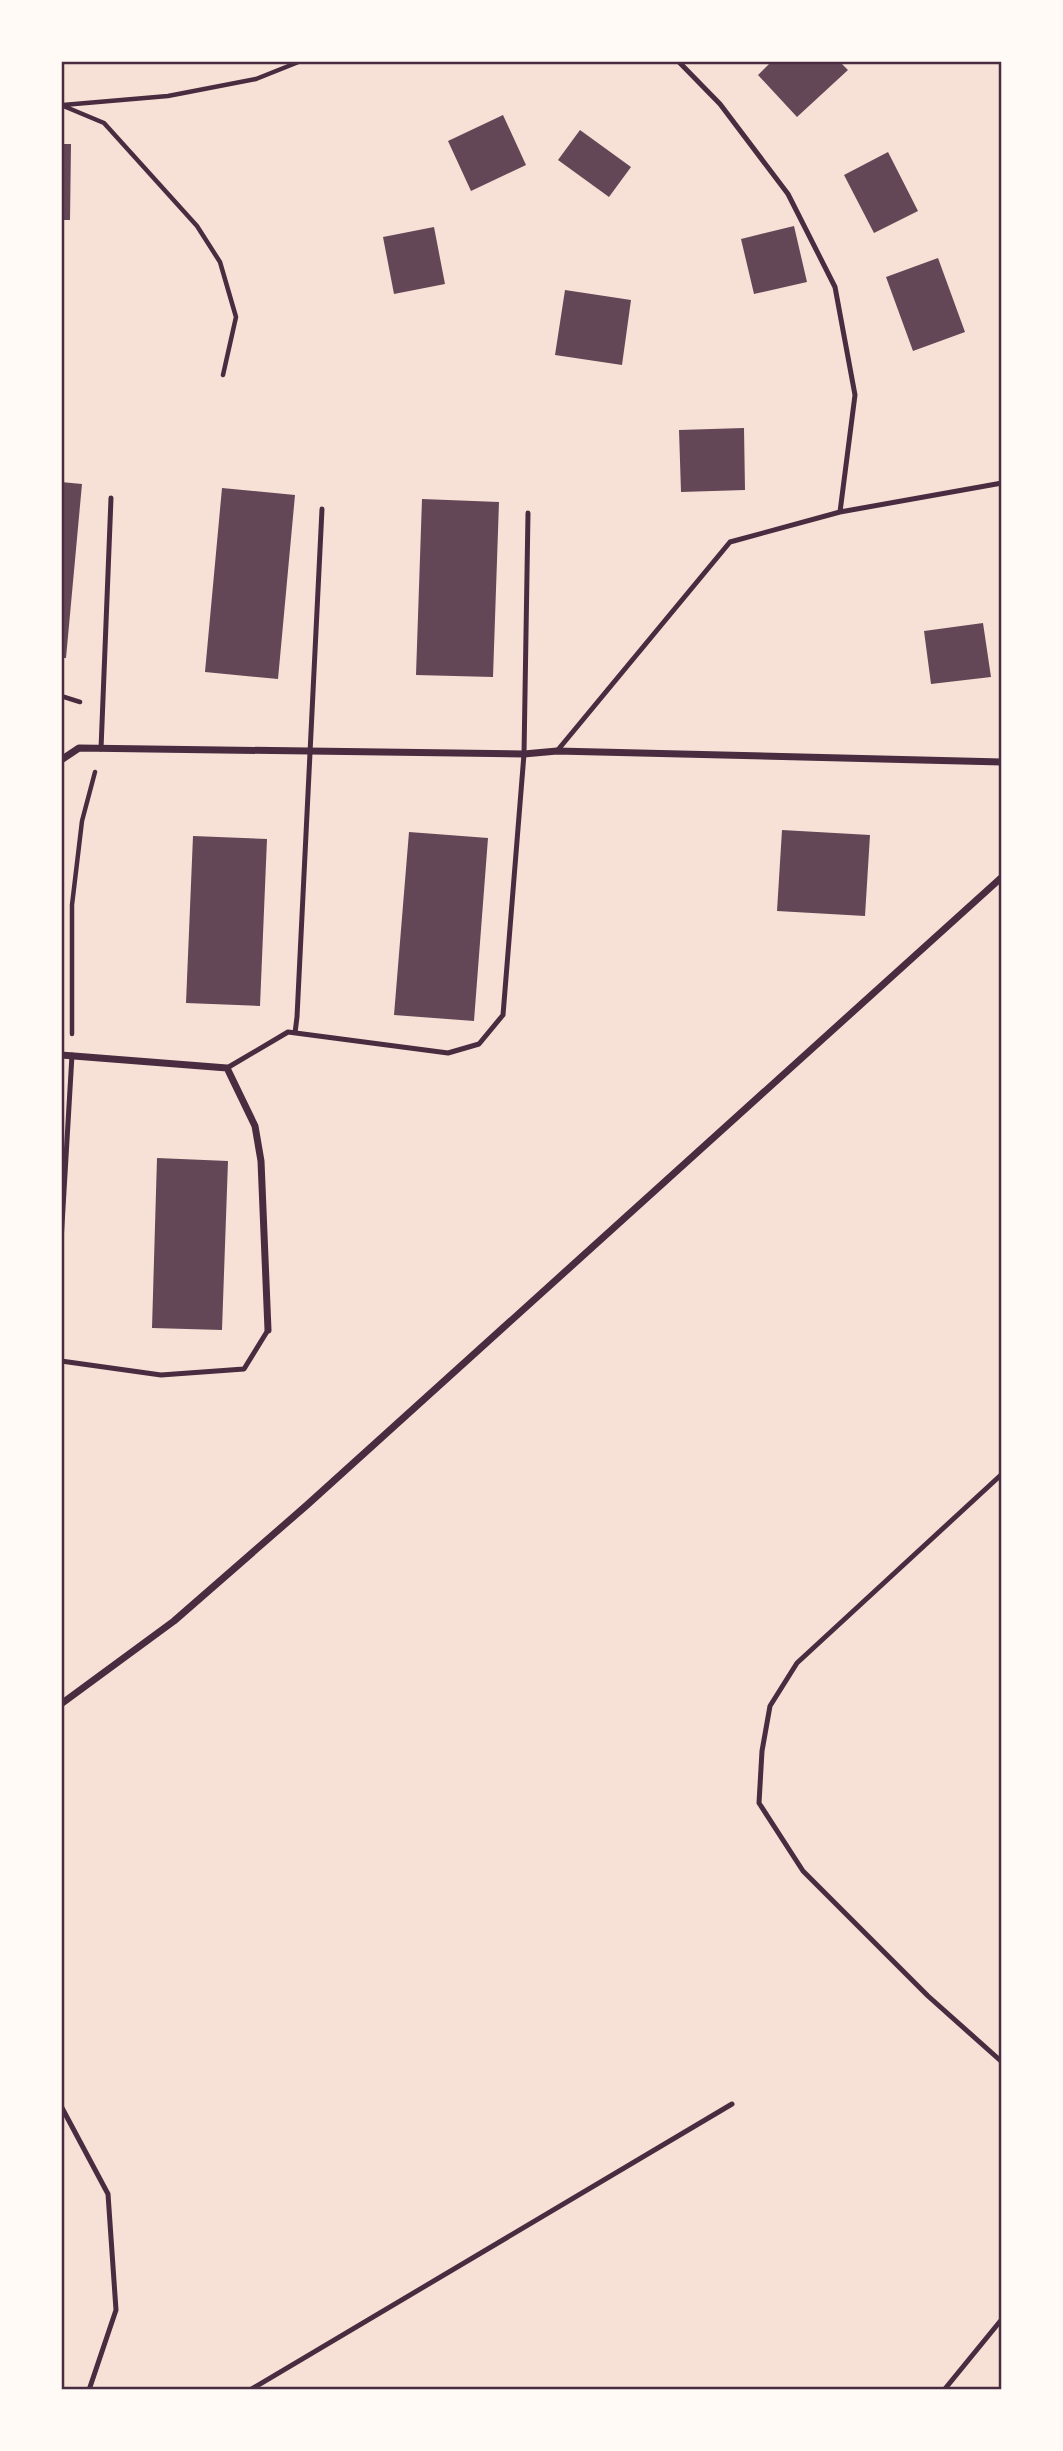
<svg xmlns="http://www.w3.org/2000/svg" width="1063" height="2451" viewBox="0 0 1063 2451" font-family="Barlow,sans-serif">
<style>
.building{fill:#644757}
.lines{fill:none;stroke-linecap:round;stroke-linejoin:round}
.path{stroke:#4a2c40;stroke-width:4.5}
.service{stroke:#4a2c40;stroke-width:5}
.minor{stroke:#4a2c40;stroke-width:7}
.neatline{fill:none;stroke:#4a2c40;stroke-width:2.5}
</style>
<rect width="100%" height="100%" fill="#f7e1d7"/>
<path class="building" d="M772 61H839L848 70 797 117 758 75Z
M503 115 526 165 471 191 448 141Z
M580 130 631 167 609 197 558 160Z
M61 144H71L70 220H61Z
M888 152 918 211 874 233 844 175Z
M794 226 807 282 754 294 741 239Z
M434 227 445 284 394 294 383 237Z
M938 258 965 332 913 351 886 277Z
M565 290 631 300 622 365 555 355Z
M744 428 745 490 681 492 679 430Z
M61 482 82 484 66 658H61Z
M222 488 295 495 278 679 205 672Z
M422 499 499 502 493 677 416 675Z
M983 623 991 677 931 684 924 631Z
M782 830 870 835 865 916 777 911Z
M409 832 488 838 474 1021 394 1015Z
M193 836 267 839 260 1006 186 1003Z
M157 1158 228 1161 222 1330 152 1328Z"/>
<g class="lines">
<path class="path" d="M61 105 104 123 197 226 220 262 236 317 223 375
M63 105 168 96 256 79 301 61
M61 696 80 702
M72 1034V905L82 821 95 772"/>
<path class="service" d="M840 512 1002 483
M101 749 111 498
M557 751 730 542 840 512 855 395 835 287 788 194 720 104 678 61
M295 1033 297 1017 322 509
M227 1068 288 1032 448 1053 479 1044 503 1015 524 754 528 513
M61 1242 72 1055
M61 1361 161 1375 244 1369 268 1330
M1002 1474 797 1663 770 1706 762 1751 759 1803 803 1871 928 1996 1002 2062
M61 2106 108 2194 116 2310 89 2390
M250 2390 732 2104
M944 2390 1002 2319"/>
<path class="minor" d="M61 760 79 748 524 754 557 751 1002 762
M61 1055 227 1068 255 1126 261 1161 268 1330
M61 1704 174 1621 307 1505 1002 877"/>
</g>
<rect width="1063" height="2451" fill="none" stroke="#fffaf5" stroke-width="126"/>
<rect x="63" y="63" width="937" height="2325" class="neatline"/>
</svg>
